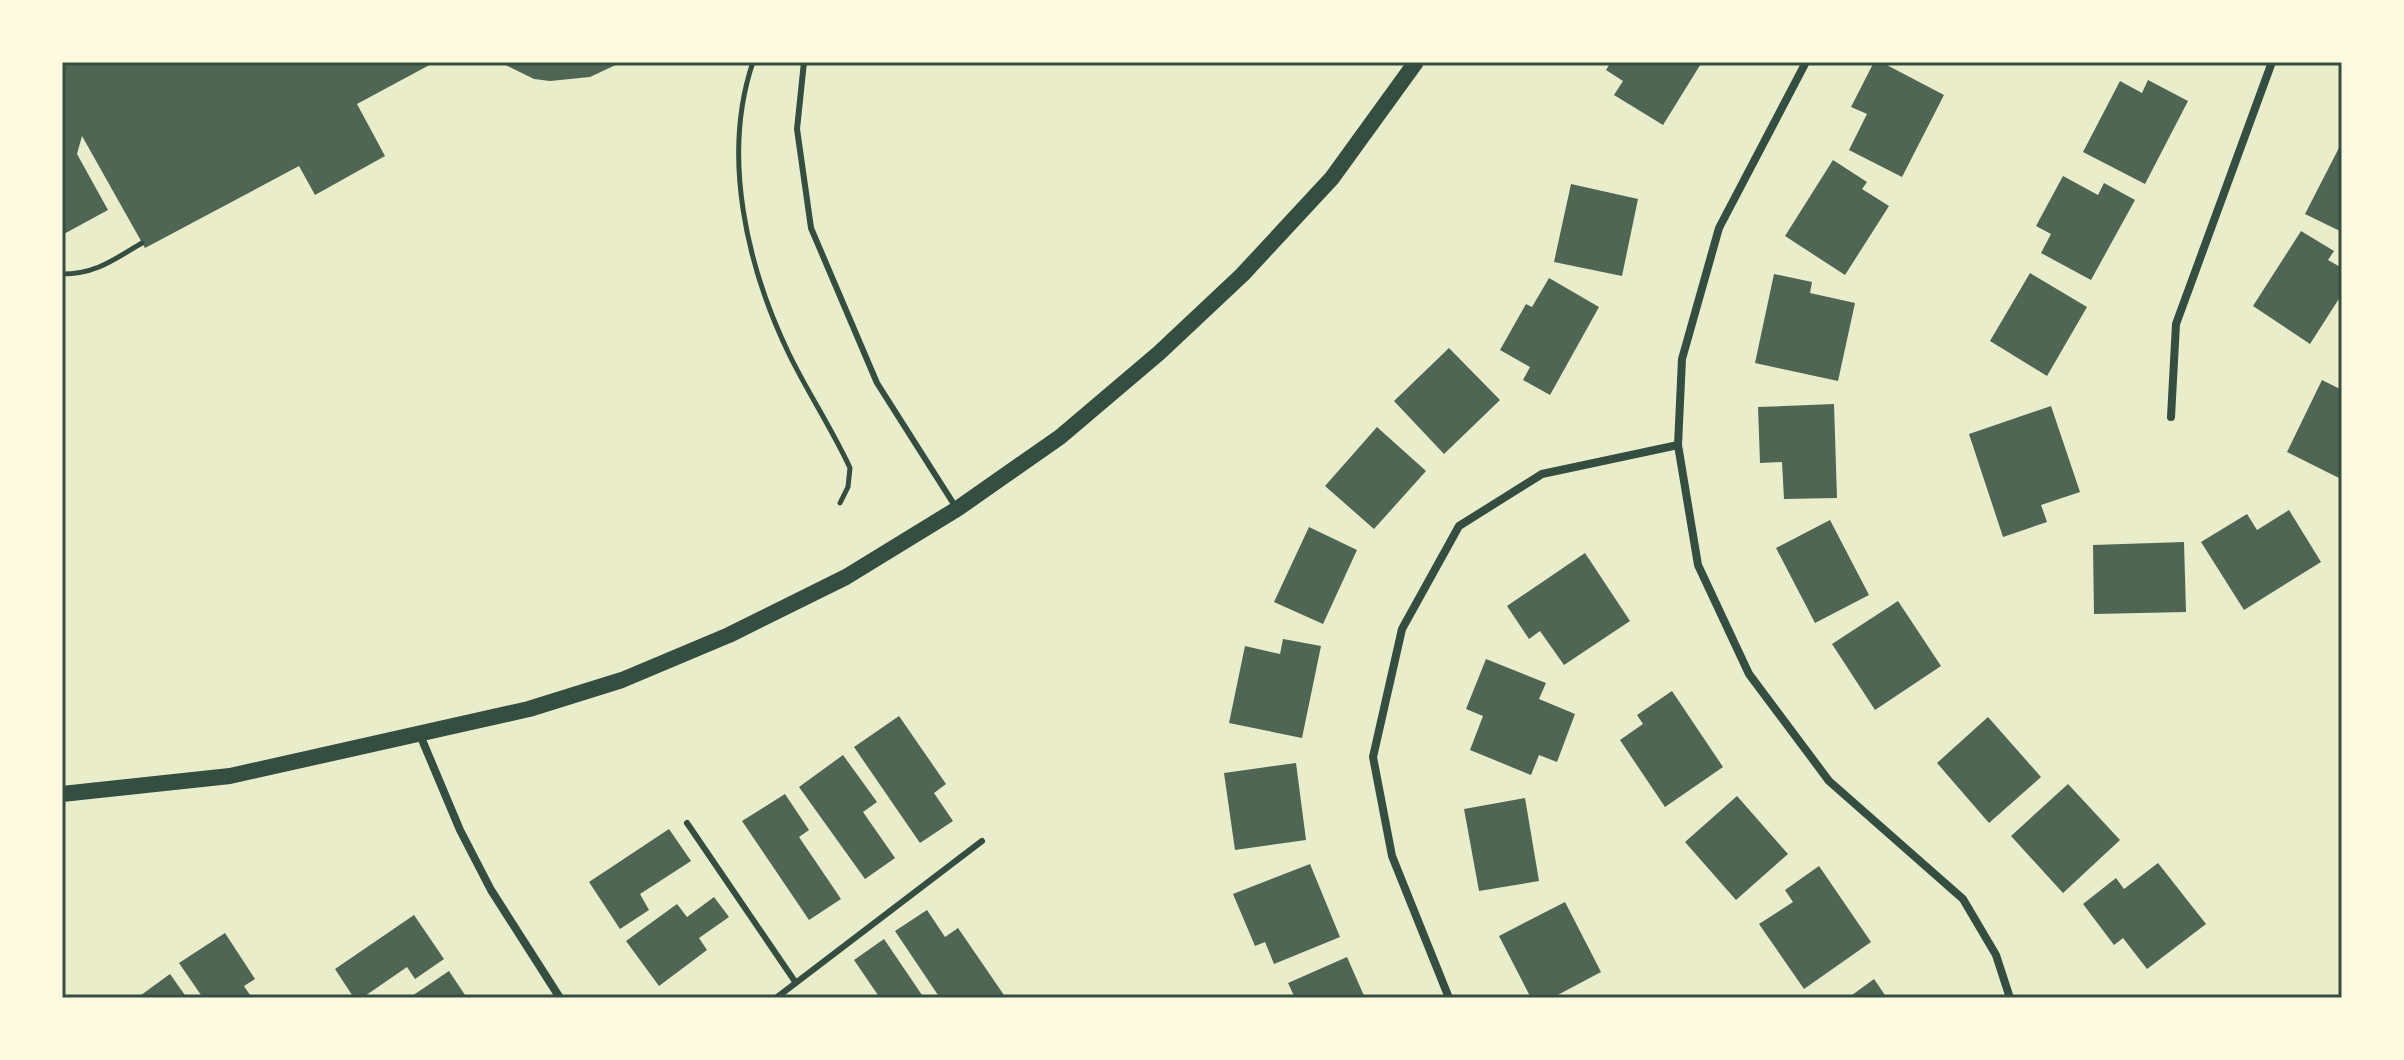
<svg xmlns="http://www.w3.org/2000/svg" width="2404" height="1060" viewBox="0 0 2404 1060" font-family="'IBM Plex Serif',serif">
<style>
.building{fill:#4f6655}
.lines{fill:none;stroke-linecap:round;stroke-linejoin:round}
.path{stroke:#344e41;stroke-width:5}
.service{stroke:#344e41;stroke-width:6}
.minor{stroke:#344e41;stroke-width:8}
.secondary{stroke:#344e41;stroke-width:16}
.neatline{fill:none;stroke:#344e41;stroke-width:3}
</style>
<rect width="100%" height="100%" fill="#e9edc9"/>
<path class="building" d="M62 62H435L357 104 385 156 315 195 299 166 145 248 82 136 77 154 108 210 62 235Z
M499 62H622L590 77 550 81 534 79Z
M1611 62H1702L1663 125 1614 95 1623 81 1606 70Z
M1874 62H1881L1944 95 1902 177 1849 150 1867 114 1851 107Z
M2148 80 2188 101 2145 184 2083 152 2120 81 2142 93Z
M2342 142V232L2305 214Z
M1833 160 1867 182 1862 189 1889 206 1845 275 1785 236Z
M2063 176 2098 195 2104 183 2135 200 2091 280 2041 253 2051 234 2036 226Z
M1571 184 1638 199 1622 276 1554 262Z
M2301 231 2334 251 2328 260 2342 268V294L2310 344 2253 306Z
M2030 273 2087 307 2047 376 1990 341Z
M1774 274 1812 282 1810 293 1855 303 1838 381 1755 363Z
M1549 278 1599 307 1550 395 1523 380 1530 367 1500 350 1526 304 1532 307Z
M1449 348 1500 400 1444 454 1394 401Z
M2322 380 2342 390 2341 479 2287 452Z
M1834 404 1837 498 1784 499 1782 462 1760 463 1758 407Z
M2051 406 2080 492 2041 505 2047 522 2003 537 1969 434Z
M1377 427 1426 471 1374 529 1325 486Z
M2289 510 2321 562 2244 610 2201 542 2247 514 2257 530Z
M1830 520 1869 595 1815 623 1776 548Z
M1309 527 1357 550 1323 624 1274 602Z
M2184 542 2186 612 2094 614 2093 545Z
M1585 553 1630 621 1564 665 1540 631 1529 639 1507 606Z
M1898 601 1941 666 1875 710 1832 644Z
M1283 639 1321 646 1302 738 1229 723 1245 646 1280 654Z
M1486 659 1546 683 1539 699 1575 714 1557 762 1539 755 1531 775 1470 750 1483 716 1466 709Z
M1672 691 1723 767 1665 807 1620 740 1643 724 1637 715Z
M899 716 946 784 934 793 953 821 920 843 854 747Z
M1988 717 2041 777 1989 823 1937 763Z
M843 755 877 802 863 812 895 858 865 879 799 787Z
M1296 763 1306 840 1235 850 1224 773Z
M2068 784 2120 840 2063 893 2011 836Z
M785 794 809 830 799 837 841 899 809 920 742 821Z
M1737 796 1788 854 1736 900 1685 842Z
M1525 798 1539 881 1479 891 1464 809Z
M669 829 691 861 640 894 649 910 620 929 589 882Z
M2158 863 2206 924 2147 969 2123 938 2114 945 2083 904 2116 878 2124 889Z
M1310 864 1340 937 1274 964 1265 942 1255 946 1233 894Z
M1819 866 1871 942 1804 989 1759 924 1793 902 1785 890Z
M714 897 729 917 699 938 707 950 659 986 626 941 677 904 687 917Z
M1565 902 1601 972 1552 998H1531L1499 936Z
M927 910 945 937 958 928 1006 998H940L895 931Z
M414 915 444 959 415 979 407 967 362 998H354L335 969Z
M225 933 255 979 244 986 252 998H203L179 963Z
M884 939 924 998H880L854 960Z
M1347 957 1365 998H1295L1288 983Z
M449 971 467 998H409Z
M170 974 187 998H137Z
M1874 979 1887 998H1848Z"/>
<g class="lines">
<path class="path" d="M753 62C721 156 747 267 789 354 808 393 832 429 850 468L848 487 840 503
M62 274C96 274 113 260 142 243"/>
<path class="service" d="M804 62 797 129 811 228 877 383 957 509
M687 823 796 983
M776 998 982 841"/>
<path class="minor" d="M1806 62 1719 228 1682 359 1678 445 1698 565 1749 674 1829 781 1963 899 1996 955 2010 998
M2171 417 2176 324 2272 62
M420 735 460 830 491 890 560 998
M1449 998 1392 856 1373 757 1402 629 1459 526 1542 474 1678 445"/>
<path class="secondary" d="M62 794 230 776 529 709 622 680 729 635 846 577 957 509 1060 437 1159 353 1242 275 1332 178 1416 62"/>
</g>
<rect width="2404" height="1060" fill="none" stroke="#fefae0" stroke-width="128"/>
<rect x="64" y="64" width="2276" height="932" class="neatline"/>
</svg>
